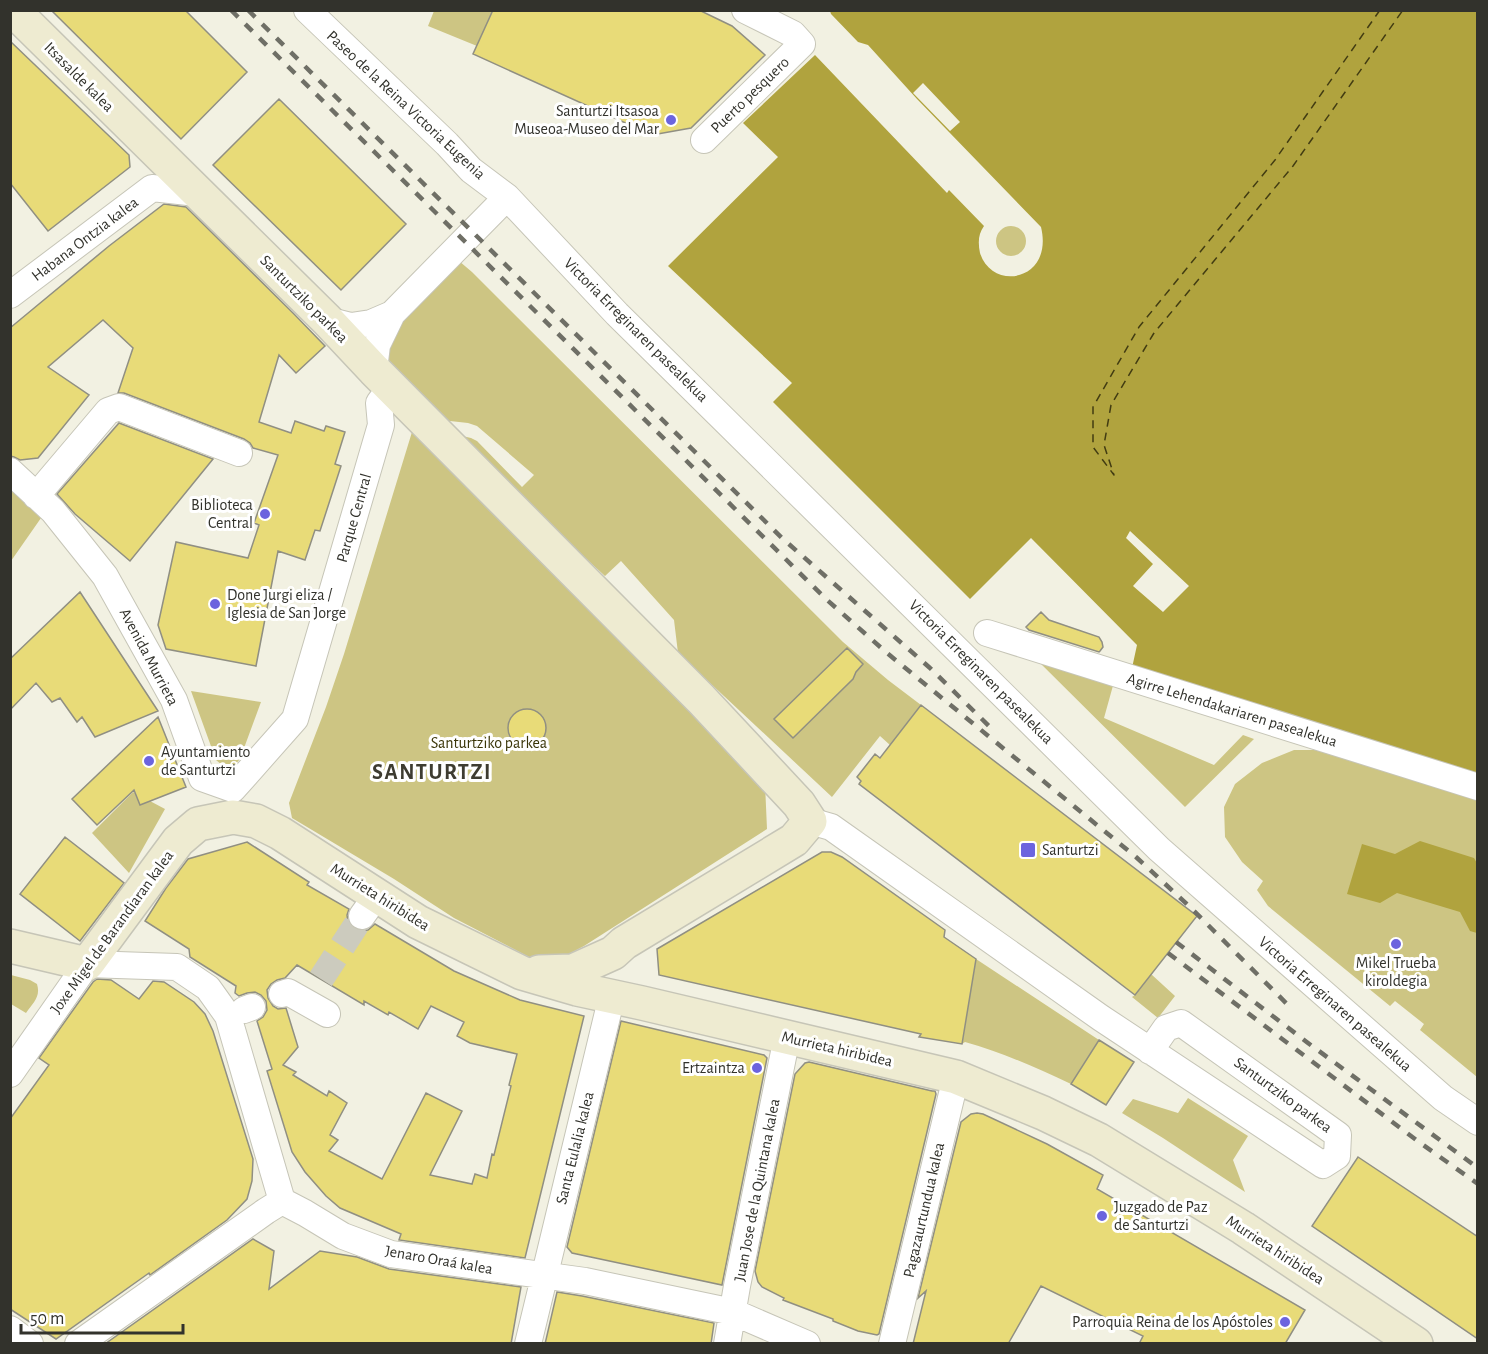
<svg xmlns="http://www.w3.org/2000/svg" width="1488" height="1354" viewBox="0 0 1488 1354" font-family="'Alegreya Sans',sans-serif">
<style>
.green{fill:#cdc583}
.water{fill:#b0a33e}
.pier{fill:#f2f1e2}
.lines{fill:none;stroke-linecap:round;stroke-linejoin:round}
.ferry{stroke:#423c12;stroke-width:1.5;stroke-dasharray:8 6;stroke-linecap:butt}
.building{fill:#e8db78;stroke:#908f82;stroke-width:1.5;fill-rule:evenodd}
.street-tunnel{stroke:#cccbbe;stroke-width:26;stroke-dasharray:26 13;stroke-linecap:butt}
.street-casing{stroke:#c6c5b7;stroke-width:28}
.secondary-casing{stroke:#c6c5b7;stroke-width:36}
.street{stroke:#fff;stroke-width:26}
.secondary{stroke:#eeebd1;stroke-width:33}
.rail{stroke:#6f6f66;stroke-width:4.5;stroke-dasharray:10 10;stroke-linecap:butt}
.poi-dot{fill:#6c64de;stroke:#fff;stroke-width:2}
.labels{text-anchor:middle;dominant-baseline:central;stroke-width:6;stroke-linejoin:round;paint-order:stroke}
.street-label{font-size:16px;fill:#32322c;stroke:#fff}
.poi-label{font-size:16px;fill:#32322c;stroke:#fff;text-anchor:end}
.park-label{font-size:16px;fill:#3a3508;stroke:#fff}
.district-label{font-size:22px;font-weight:bold;letter-spacing:1.5px;fill:#3e3c31;stroke:#fff}
</style>
<rect width="100%" height="100%" fill="#f2f1e2"/>
<path class="green" d="M488 10 492 12 477 46 428 26 434 11Z
M996 241a15 15 0 1 1 30 0a15 15 0 1 1-30 0Z
M459 261 472 272 843 642 888 680 921 705 890 745 880 736 832 797 678 653 674 620 621 561 605 576 548 524 458 435 471 438 477 441 522 487 534 475 477 426 468 423 441 420 386 365 388 335Z
M412 432 765 784 767 829 584 946 567 955 547 959 529 957 454 918 394 879 292 818 289 803 326 707 344 654Z
M11 489 41 518 11 561Z
M1035 658 1114 682 1104 718 1214 765 1243 735 1254 739 1185 807Z
M191 691 261 702 240 759 234 766H223L216 760Z
M1294 750H1324L1477 798V1077L1420 1030 1424 1024 1395 1001 1390 1006 1268 906 1257 890 1263 881 1242 862 1225 837 1224 807 1235 784 1262 763Z
M133 792 165 809 129 873 92 833Z
M976 959 1099 1040 1071 1084C1036 1068 1002 1052 965 1042L962 1044Z
M1151 974 1175 996 1158 1018 1132 997 1135 995Z
M11 975 30 980 37 984C41 997 33 1003 26 1013L11 1004Z
M1188 1098 1248 1136 1233 1160 1245 1192 1163 1138 1122 1113 1133 1099 1178 1113Z"/>
<path class="water" d="M830 11H1477V774L1132 668 1137 645 1031 538 970 599 773 402 792 383 668 266 778 157 743 123 815 55 947 193 949 190 984 226C978 234 978 243 980 253 992 292 1054 281 1041 227L917 99 868 45 858 42 831 14Z
M1420 841 1474 858 1478 865 1477 933 1470 931 1460 912 1397 893 1380 903 1347 894 1362 844 1395 854Z"/>
<path class="pier" d="M923 83 960 122 950 131 913 93Z
M1130 531 1189 586 1163 612 1133 586 1153 564 1126 538Z"/>
<g class="lines">
<path class="ferry" d="M1380 10 1275 160 1139 327 1093 407V447L1114 475 1104 445 1111 405 1154 333 1293 166 1403 10"/>
</g>
<path class="building" d="M51 10H185L247 72 181 139Z
M493 10H699L732 26 765 55 691 128 652 135 473 54Z
M10 41 129 155 130 167 48 231 10 183Z
M279 99 406 224 341 290 213 165Z
M164 204 186 207 294 314 325 346 296 373 279 355 259 422 291 433 295 421 324 431 326 426 345 432 335 464 341 466 320 531 315 530 305 560 278 551 256 666 166 649 158 625 176 542 248 558 259 525 254 523 278 455 253 448 250 443 244 439 124 393H118L133 348 103 320 48 367 89 395 38 458 20 460 14 457 10 456V328L109 246Z
M119 423 213 459 130 561 75 514 57 494Z
M80 592 158 711 95 737 82 717 77 722 60 698 52 702 36 683 10 710V659Z
M1041 612 1049 620 1099 637 1102 642 1103 647 1100 651 1099 652 1029 630 1026 627Z
M847 648 863 664 856 672 853 679 793 738 774 719Z
M921 705 1197 916 1135 995 859 784 861 781 857 777 875 754 880 758Z
M508 728a19 19 0 1 1 38 0a19 19 0 1 1-38 0Z
M158 717 186 787 140 805 134 790 97 825 72 799Z
M65 837 124 883 80 941 20 894Z
M247 842 309 882 307 885 349 909 347 915 348 922 354 928 361 931 368 930 375 924 454 971 520 1000 584 1016 525 1258 399 1240 401 1234 340 1208 326 1196 305 1172 292 1152 267 1071 272 1069 257 1021 263 1017 267 1010 266 1001 261 995 255 992 247 993 239 996 235 993 236 986 190 957 189 949 145 921 166 888 188 859ZM297 965 364 1005V1001L388 1015 389 1012 418 1029 431 1006 464 1022 457 1036 470 1043 517 1054 509 1085 511 1086 494 1155 492 1154 487 1178 475 1174 472 1184 430 1175 462 1111 426 1093 382 1179 329 1151 338 1140 330 1135 347 1103 329 1091 327 1096 293 1075 296 1072 283 1065 298 1047 286 1008 278 1009 273 1006 268 998 267 990 271 984 277 980 285 978Z
M822 852H831L842 857 945 930 944 937 976 959 962 1044 919 1037 921 1034 659 975 657 949Z
M97 979 111 980 139 999 153 981 164 982 194 1002 205 1014 213 1031 253 1159 252 1181 247 1199 227 1220 150 1275 149 1273 56 1339 10 1309V1119L49 1065 39 1058 93 982Z
M621 1021 764 1055 767 1058 722 1285 572 1253 567 1247Z
M1099 1040 1134 1062 1106 1105 1071 1084Z
M809 1062 932 1091H935L936 1094 879 1334 877 1335 858 1331 833 1321V1319L783 1300 784 1298 762 1287 758 1282 755 1271 795 1074 805 1063Z
M977 1113 983 1114 1047 1144 1103 1175 1097 1189 1305 1310 1285 1344H1139L1143 1336 1041 1286 1008 1344H913L926 1291 918 1298 961 1122 971 1114Z
M1358 1157 1478 1237V1339L1312 1226Z
M253 1239 274 1251 269 1289 320 1251 357 1257 389 1269 521 1287 511 1344H105Z
M557 1292 582 1296 714 1323 711 1344H545Z"/>
<g class="lines">
<path class="street-tunnel" d="M321 979 362 916"/>
<g class="street-casing">
<path id="street" d="M307 10 447 144 471 170 507 197 617 314 1159 849 1443 1098 1478 1122
M704 140 802 44 793 34 745 10
M10 295 152 188 197 193
M327 320 351 326 371 323 392 314
M374 370 377 345 392 314 507 197
M10 471 53 511 105 576 174 700 202 778 233 789 295 719 381 425 379 403 382 399
M36 496 108 411 119 407 239 453
M987 633 1478 787
M810 821 831 827 1101 1018 1323 1165 1337 1156 1338 1135 1181 1023 1166 1028 1150 1051
M362 916 367 909
M282 994 288 992 327 1014
M244 1010 252 1007
M10 1074 87 964 177 967 208 988 228 1016 282 1201 305 1213 343 1236 391 1254 585 1281 709 1307 733 1312 807 1344
M10 1329 30 1344
M78 1344 266 1211 282 1201
M528 1344 612 996
M727 1344 737 1286 787 1037
M892 1344 956 1077"/>
</g>
<g class="secondary-casing">
<path id="secondary" d="M13 10 327 320 374 370 701 699 799 804 810 821 794 840 624 943 613 953 573 971 539 972
M10 946 87 964 178 841 198 824 233 817 256 821 280 833 418 922 522 973 577 989 642 1003 956 1077 1043 1113 1099 1140 1243 1228 1416 1344"/>
</g>
<use href="#street" class="street"/>
<use href="#secondary" class="secondary"/>
<path class="rail" d="M231 10 826 599 887 653 1136 857 1189 906 1288 1005
M248 10 782 538 930 668 990 727
M1176 942 1308 1043 1478 1168
M1168 953 1419 1142 1478 1184"/>
</g>
<g class="poi-dot">
<circle cx="671" cy="120" r="6"/>
<circle cx="265" cy="514" r="6"/>
<circle cx="215" cy="604" r="6"/>
<circle cx="149" cy="761" r="6"/>
<rect x="1020" y="842" width="16" height="16" rx="3"/>
<circle cx="1396" cy="944" r="6"/>
<circle cx="757" cy="1068" r="6"/>
<circle cx="1102" cy="1216" r="6"/>
<circle cx="1285" cy="1322" r="6"/>
</g>
<g class="labels">
<g class="street-label">
<text transform="translate(79 77) rotate(45)">Itsasalde kalea</text>
<text transform="translate(750 95) rotate(-44)">Puerto pesquero</text>
<text transform="translate(406 105) rotate(43)">Paseo de la Reina Victoria Eugenia</text>
<text transform="translate(85 239) rotate(-37)">Habana Ontzia kalea</text>
<text transform="translate(304 299) rotate(45)">Santurtziko parkea</text>
<text transform="translate(636 330) rotate(45)">Victoria Erreginaren pasealekua</text>
<text transform="translate(354 518) rotate(-74)">Parque Central</text>
<text transform="translate(149 657) rotate(62)">Avenida Murrieta</text>
<text transform="translate(981 672) rotate(45)">Victoria Erreginaren pasealekua</text>
<text transform="translate(1232 710) rotate(17)">Agirre Lehendakariaren pasealekua</text>
<text transform="translate(380 897) rotate(32)">Murrieta hiribidea</text>
<text transform="translate(112 932) rotate(-54)">Joxe Migel de Barandiaran kalea</text>
<text transform="translate(1335 1004) rotate(41)">Victoria Erreginaren pasealekua</text>
<text transform="translate(837 1049) rotate(13)">Murrieta hiribidea</text>
<text transform="translate(1283 1095) rotate(36)">Santurtziko parkea</text>
<text transform="translate(575 1148) rotate(-76)">Santa Eulalia kalea</text>
<text transform="translate(757 1190) rotate(-79)">Juan Jose de la Quintana kalea</text>
<text transform="translate(924 1210) rotate(-77)">Pagazaurtundua kalea</text>
<text transform="translate(1275 1250) rotate(33)">Murrieta hiribidea</text>
<text transform="translate(439 1260) rotate(10)">Jenaro Oraá kalea</text>
</g>
<g class="poi-label">
<text x="659" y="111">Santurtzi Itsasoa<tspan x="659" dy="18">Museoa-Museo del Mar</tspan></text>
<text x="253" y="505">Biblioteca<tspan x="253" dy="18">Central</tspan></text>
<text x="227" y="595" text-anchor="start">Done Jurgi eliza /<tspan x="227" dy="18">Iglesia de San Jorge</tspan></text>
<text x="161" y="752" text-anchor="start">Ayuntamiento<tspan x="161" dy="18">de Santurtzi</tspan></text>
<text x="1042" y="850" text-anchor="start">Santurtzi</text>
<text x="1396" y="963" text-anchor="middle">Mikel Trueba<tspan x="1396" dy="18">kiroldegia</tspan></text>
<text x="745" y="1068">Ertzaintza</text>
<text x="1114" y="1207" text-anchor="start">Juzgado de Paz<tspan x="1114" dy="18">de Santurtzi</tspan></text>
<text x="1273" y="1322">Parroquia Reina de los Apóstoles</text>
</g>
<g class="park-label">
<text x="489" y="743">Santurtziko parkea</text>
</g>
<g class="district-label">
<text x="432" y="772">SANTURTZI</text>
</g>
</g>
<rect width="1488" height="1354" fill="none" stroke="#32322c" stroke-width="24"/>
<path d="M21 1324v9h162v-9" fill="none" stroke="#32322c" stroke-width="3"/>
<text x="30" y="1324" font-size="18" fill="#32322c" stroke="#ffffff" stroke-width="4.5" paint-order="stroke">50 m</text>
</svg>
